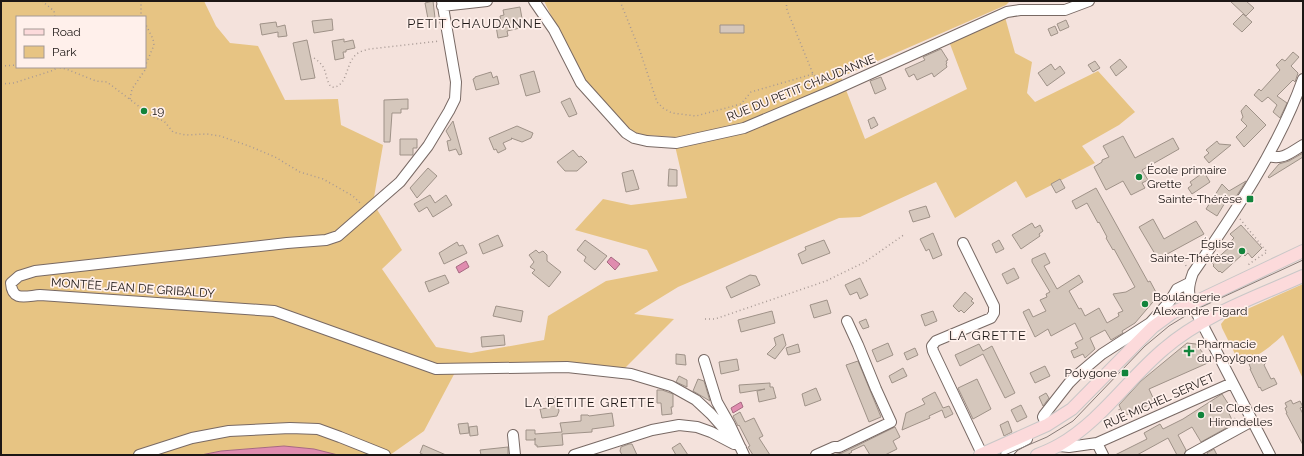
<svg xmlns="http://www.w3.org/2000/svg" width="1304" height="456" viewBox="0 0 1304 456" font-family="Raleway,sans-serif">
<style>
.green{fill:#e7c483;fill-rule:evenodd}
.water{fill:#e08caf;stroke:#a66981}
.building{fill:#d5c7bc;stroke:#9f9288}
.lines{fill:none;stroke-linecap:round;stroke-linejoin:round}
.minor-casing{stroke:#786964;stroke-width:12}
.major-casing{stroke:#c9c7c7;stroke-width:14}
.path{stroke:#a79994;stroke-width:1.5;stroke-dasharray:1 3;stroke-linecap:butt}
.minor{stroke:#fff;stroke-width:10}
.major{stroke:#fcdadb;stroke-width:12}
.tram{stroke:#887c78;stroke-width:1}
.poi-dot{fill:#12843c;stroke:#fff0eb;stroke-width:1.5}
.labels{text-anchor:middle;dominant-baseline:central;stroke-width:3.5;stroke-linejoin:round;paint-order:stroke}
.street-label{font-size:12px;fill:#1d1715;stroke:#fff0eb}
.poi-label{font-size:12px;fill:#1d1715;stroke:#fff0eb;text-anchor:start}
.neighbourhood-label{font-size:13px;letter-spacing:1px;fill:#1d1715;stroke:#fff0eb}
</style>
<rect width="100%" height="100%" fill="#f4e2dc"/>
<path class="green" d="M1 1H204L216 26 230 43 258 46 285 100 338 99 341 125 383 145 373 203 402 250 382 269 436 347 471 353 544 340 548 316 606 281 658 271 647 250 575 230 603 199 631 205 687 198 673 137 631 134 581 77 544 1H1010L1006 5 841 77 865 139 967 89 950 44 1005 17 1015 53 1032 62 1027 93 1035 102 1098 71 1135 112 1119 125 1082 146 1095 163 1026 198 1016 181 955 218 936 182 860 217 839 218 678 287 634 314 674 319 625 368 550 362 460 363 424 431 390 455H338L314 449 284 446 221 451 201 455H1ZM17 17H145V67H17Z
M1303 284V379L1283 335C1271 346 1256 359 1239 362L1222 328 1221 324 1225 319Z"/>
<path class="water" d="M611 257 620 264 615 270 607 262Z
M466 261 469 267 459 273 456 267Z
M741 402 743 407 733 413 731 408Z
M284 446 314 449 338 455H201L221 451Z"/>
<path class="building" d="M433 1 435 18 428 19 425 3Z
M1230 1H1246L1254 8 1246 16Z
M520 7 523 24H520V28L507 31 508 36 498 38 496 26 502 25 500 16 504 15 503 10Z
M1243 14 1252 22 1242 32 1233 24Z
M332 19 333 30 314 33 312 21Z
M1066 20 1069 27 1060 31 1057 24Z
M276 22 277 27 285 25 287 36 278 37V32L262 35 260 24Z
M720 25H744V33H720Z
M1055 26 1058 33 1051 36 1048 29Z
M344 39V42L353 40 355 48 346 50V52H343L344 58 335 60 332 41Z
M307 40 315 78 301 80 293 43Z
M941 49 948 60 946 61 947 63 946 64 947 67 934 77 932 73 917 80 914 74 909 77 905 69 925 60 923 57Z
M1293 52 1299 57 1291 66 1298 73 1295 82 1293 80 1277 96 1287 103 1280 118 1273 112 1277 105 1268 97 1262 102 1254 95 1259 89 1261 91 1280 70 1276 65 1282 59 1285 61Z
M1120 59 1127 67 1116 76 1110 67Z
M1095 61 1100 68 1093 72 1088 65Z
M1051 64 1055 70 1060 66 1065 73 1047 86 1038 73Z
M534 71 540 92 526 96 520 75Z
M491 72 493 78 497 76 499 84 476 90 473 79 475 78V77Z
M881 77 886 89 875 94 870 81Z
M570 98 577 114 569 117 561 102Z
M408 99V109H401V113H392L390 142H384V100Z
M1246 105 1266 125 1244 147 1236 137 1247 126 1241 120 1243 117 1241 111Z
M874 117 878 125 871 129 868 120Z
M453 121 462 154 459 155 456 149 449 151 447 141 451 140 446 131Z
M517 126 533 133 531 138 522 142 511 138 512 139 503 143 506 149 498 153 496 149 494 150 489 138Z
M1123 136 1135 158 1173 138 1179 149 1142 170 1148 180 1142 183 1145 188 1131 195 1123 181 1106 190 1094 167 1102 162V160L1109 157 1103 146Z
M400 139H417V148H413V155H400Z
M1217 141 1219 144 1231 145 1209 163 1204 157 1209 153 1206 150Z
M573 150 579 157 581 156 587 162 577 171H565L557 162Z
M1303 153V157L1269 178 1268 177 1279 164 1289 161Z
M428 168 437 176 417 198 410 188Z
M669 169 677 170V186H668Z
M633 170 639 189 626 192 622 173Z
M1204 172 1210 182 1192 194 1188 188 1192 185 1190 182Z
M1060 179 1065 188 1056 193 1051 184Z
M1246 181 1234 200 1229 196 1217 216 1206 209 1222 184 1229 191Z
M1096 188 1147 280 1148 282 1150 281 1158 296 1135 323 1122 331 1123 333 1111 340 1105 330 1090 338 1095 349 1085 358 1083 354 1074 358 1071 351 1078 348 1075 343 1083 339 1075 323 1051 336 1048 329 1035 337 1023 312 1029 309 1033 317 1046 311 1040 300 1047 297 1046 294 1050 292 1032 262V259L1045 253 1050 263 1044 266 1057 289 1079 275 1083 282 1069 291 1079 309 1081 308 1085 316 1099 308 1107 323 1119 316 1118 313 1123 311 1113 294 1126 292 1135 287 1114 249 1113 250 1106 238 1107 237 1099 222 1098 223 1087 203 1076 209 1072 201Z
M430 195 435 203 446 195 452 205 433 217 427 207 419 212 414 204Z
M926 206 930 217 913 222 909 211Z
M1153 219 1164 239 1196 221 1204 234 1158 259 1139 227Z
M1032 223 1035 228 1040 225 1043 231 1039 234 1040 236 1021 249 1012 235Z
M1241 225 1262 248 1252 258 1248 253 1245 256 1243 254 1222 273 1220 271 1219 272 1213 266 1214 265 1212 263 1232 245 1230 242 1234 238 1230 234Z
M933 233 942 255 933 259 929 249 926 251 920 239Z
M498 235 503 246 483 254 479 244Z
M585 240 607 256 595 270 584 261 586 257 577 250Z
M824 240 830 253 802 264 798 254 806 250 805 247Z
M999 240 1004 249 996 253 992 244Z
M457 242 459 246 463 245 467 253 444 264 439 253Z
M536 250 539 253 543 251 547 255V261L561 272 549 287 532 273 535 270 530 267 534 262 529 255Z
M1014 268 1019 278 1007 284 1002 274Z
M445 275 449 283 429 292 425 282Z
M750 275 756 276 760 285 731 298 726 287Z
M860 278 868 295 860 299 857 292 850 295 845 285Z
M965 292 973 299 971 301 974 303 964 313 961 310 959 312 953 306Z
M827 300 831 313 814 318 810 305Z
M496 306 523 311 521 322 493 316Z
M772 311 775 323 741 332 738 320Z
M933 311 937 321 925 326 921 315Z
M866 319 869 327 863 329 859 322Z
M783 334 786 345 775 359 767 354 776 345 774 338Z
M504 335 505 345 482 347 481 337Z
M888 343 893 355 877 362 872 350Z
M1187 343 1196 344 1210 362 1149 389 1155 402 1124 416 1119 405 1141 381Z
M798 344 800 352 788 355 786 348Z
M979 344 983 351 992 346 1015 393 1005 398 983 354 960 366 955 355Z
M915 348 918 355 907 360 904 353Z
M676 354 685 355 686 365 676 364Z
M1263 357 1266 363 1264 365 1271 379 1274 378 1277 384 1262 391 1260 387 1259 388 1250 369H1251L1249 364Z
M737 359 739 370 721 374 719 362Z
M858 361 881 417 869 422 846 365Z
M1045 366 1050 376 1035 383 1030 373Z
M903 368 907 376 892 383 889 376Z
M679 376 687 380V387L676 382Z
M698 379 704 381 710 401 693 391Z
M977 379 991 409 973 419 958 388Z
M770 383V387H773L776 398 759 402 757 391 765 389 740 393 739 385Z
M816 388 821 400 805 406 802 394Z
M657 390H662L673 394V407H671L672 414 662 415 661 403H657Z
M935 392 943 408 949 406 953 414 945 418 942 410 929 416 930 418 902 430 906 413 925 404 922 399Z
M1046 393 1049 398 1043 406 1039 397Z
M1222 394 1229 405 1226 407 1232 420 1235 418 1237 422 1201 442 1192 427 1178 435 1186 450 1184 455H1177L1168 438 1137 455H1115L1147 439 1144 433 1160 424 1163 429 1183 419Z
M556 397 559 411 557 416 542 418 540 409 548 408 546 401Z
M1291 400 1293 404 1300 401 1303 407 1300 408 1303 414V445L1286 413H1287L1285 408 1287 407 1285 403Z
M1021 405 1027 417 1017 422 1011 410Z
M740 412 745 422 754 418 763 436 759 438 770 455H753L748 447 750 446 739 425 738 426 733 416Z
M612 413 614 426 592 429V432L562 434 563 445 537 447V445H535V438V440H526V430H535V434L562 432 560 423 581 421V415H588L589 416Z
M1008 421 1012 432 1004 436 1000 425Z
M468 423 469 433 460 434 458 424Z
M477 426 478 435 470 436 469 427Z
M895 427 900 437 893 441 897 449 885 455H870L864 445 851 451 852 452 847 455H832L842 453Z
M680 443 688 455H676L672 448Z
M629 444H632L637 455H622L620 451 621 447Z
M423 445 446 455H424L420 453Z
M508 447V455H481L480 450Z
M1214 449 1217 455H1208L1207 453Z"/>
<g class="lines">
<g class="minor-casing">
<path id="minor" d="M442 1 456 82 455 99 449 111 428 146 400 182 338 236 326 240 287 243 35 271 19 276 11 283C12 302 26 296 40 295L274 311 436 369 567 367 631 374 671 386 696 400 711 414 741 448
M534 1 554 30 581 83 626 133 634 138 647 141 676 143 744 128 834 90 1007 12 1020 10H1065L1089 1
M442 6 487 1
M1268 156C1283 160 1290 153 1303 145
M963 243 994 306V313L991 318 936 341 932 346 933 351 982 454
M704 360 717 402 730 425 744 455
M1047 425 1043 417 1044 415 1069 383 1076 376 1102 354 1150 323 1170 301 1177 289 1189 283
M513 435 515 455
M1097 443 1103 455
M1059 446 1069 447 1097 443 1232 383
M139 455 192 438 229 431 290 428 318 429 340 437 385 455
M574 455 652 430 679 425 697 427 711 432 734 444
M816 455 834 447H839L891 422 876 389 858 345 847 321
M1006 455 1014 446 1027 439
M1190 455 1252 421
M1270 455 1195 310C1188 295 1187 289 1193 273 1235 212 1278 149 1303 79"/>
</g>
<g class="major-casing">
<path id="major" d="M980 455 1047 425 1072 409 1136 344 1153 327 1172 313 1303 251
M1037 455C1045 452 1052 449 1059 445 1101 421 1128 379 1164 349 1203 315 1256 297 1303 276"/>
</g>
<path class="path" d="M42 1 54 11 55 17
M142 1 141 2V14L142 17
M620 1 640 51 657 102 663 108 672 113 696 116 741 104 751 92 813 74
M786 1 787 10 813 74 824 83
M314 58C329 68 323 75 331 87 346 89 346 67 353 58 357 52 364 50 370 49L440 41
M1 66 17 65
M56 67 66 69 96 81 107 82 153 117 164 121 173 132 185 135 207 134 220 136 249 146 275 157 300 172 323 179 353 196 361 204
M1 84 14 83 54 70 56 68
M130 99 132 89 145 70 146 64 154 45 153 39 145 23
M1240 219 1267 252 1249 264V265
M1182 258 1186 266
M705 319H715L826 281 865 262 905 234
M1119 409 1123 419"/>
<use href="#minor" class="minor"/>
<use href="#major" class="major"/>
<path class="tram" d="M1005 455 1047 437 1073 421 1145 346 1169 326 1195 310 1303 260"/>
</g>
<g class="poi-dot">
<circle cx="144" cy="111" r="4"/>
<circle cx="1139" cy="177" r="4"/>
<rect x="1246" y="195" width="8" height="8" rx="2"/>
<circle cx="1242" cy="251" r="4"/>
<circle cx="1145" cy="304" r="4"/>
<path d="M1187 345h4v4h4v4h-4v4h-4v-4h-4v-4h4z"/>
<rect x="1121" y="369" width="8" height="8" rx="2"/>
<circle cx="1201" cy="415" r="4"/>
</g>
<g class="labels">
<g class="street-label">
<text transform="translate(801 88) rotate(-22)">RUE DU PETIT CHAUDANNE</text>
<text transform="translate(133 288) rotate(4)">MONTÉE JEAN DE GRIBALDY</text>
<text transform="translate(1159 401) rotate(-24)">RUE MICHEL SERVET</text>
</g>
<g class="poi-label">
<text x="152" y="111">19</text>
<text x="1147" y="170">École primaire<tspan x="1147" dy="14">Grette</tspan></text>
<text x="1242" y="199" text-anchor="end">Sainte-Thérèse</text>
<text x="1234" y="244" text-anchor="end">Église<tspan x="1234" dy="14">Sainte-Thérèse</tspan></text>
<text x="1153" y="297">Boulangerie<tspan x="1153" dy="14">Alexandre Figard</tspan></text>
<text x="1197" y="344">Pharmacie<tspan x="1197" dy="14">du Poylgone</tspan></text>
<text x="1117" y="373" text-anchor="end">Polygone</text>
<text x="1209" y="408">Le Clos des<tspan x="1209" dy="14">Hirondelles</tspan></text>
</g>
<g class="neighbourhood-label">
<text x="475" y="23">PETIT CHAUDANNE</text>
<text x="988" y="335">LA GRETTE</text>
<text x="590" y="402">LA PETITE GRETTE</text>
</g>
</g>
<rect width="1304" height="456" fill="none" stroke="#1d1715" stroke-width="4"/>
<rect x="16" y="16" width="130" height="52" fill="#fff0eb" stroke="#a59995"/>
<rect x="24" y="29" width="20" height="6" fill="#fcdadb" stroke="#a59995"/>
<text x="52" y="36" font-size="12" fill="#1d1715">Road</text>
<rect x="24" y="46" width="20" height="12" fill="#e7c483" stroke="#a59995"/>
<text x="52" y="56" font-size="12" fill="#1d1715">Park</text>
</svg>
